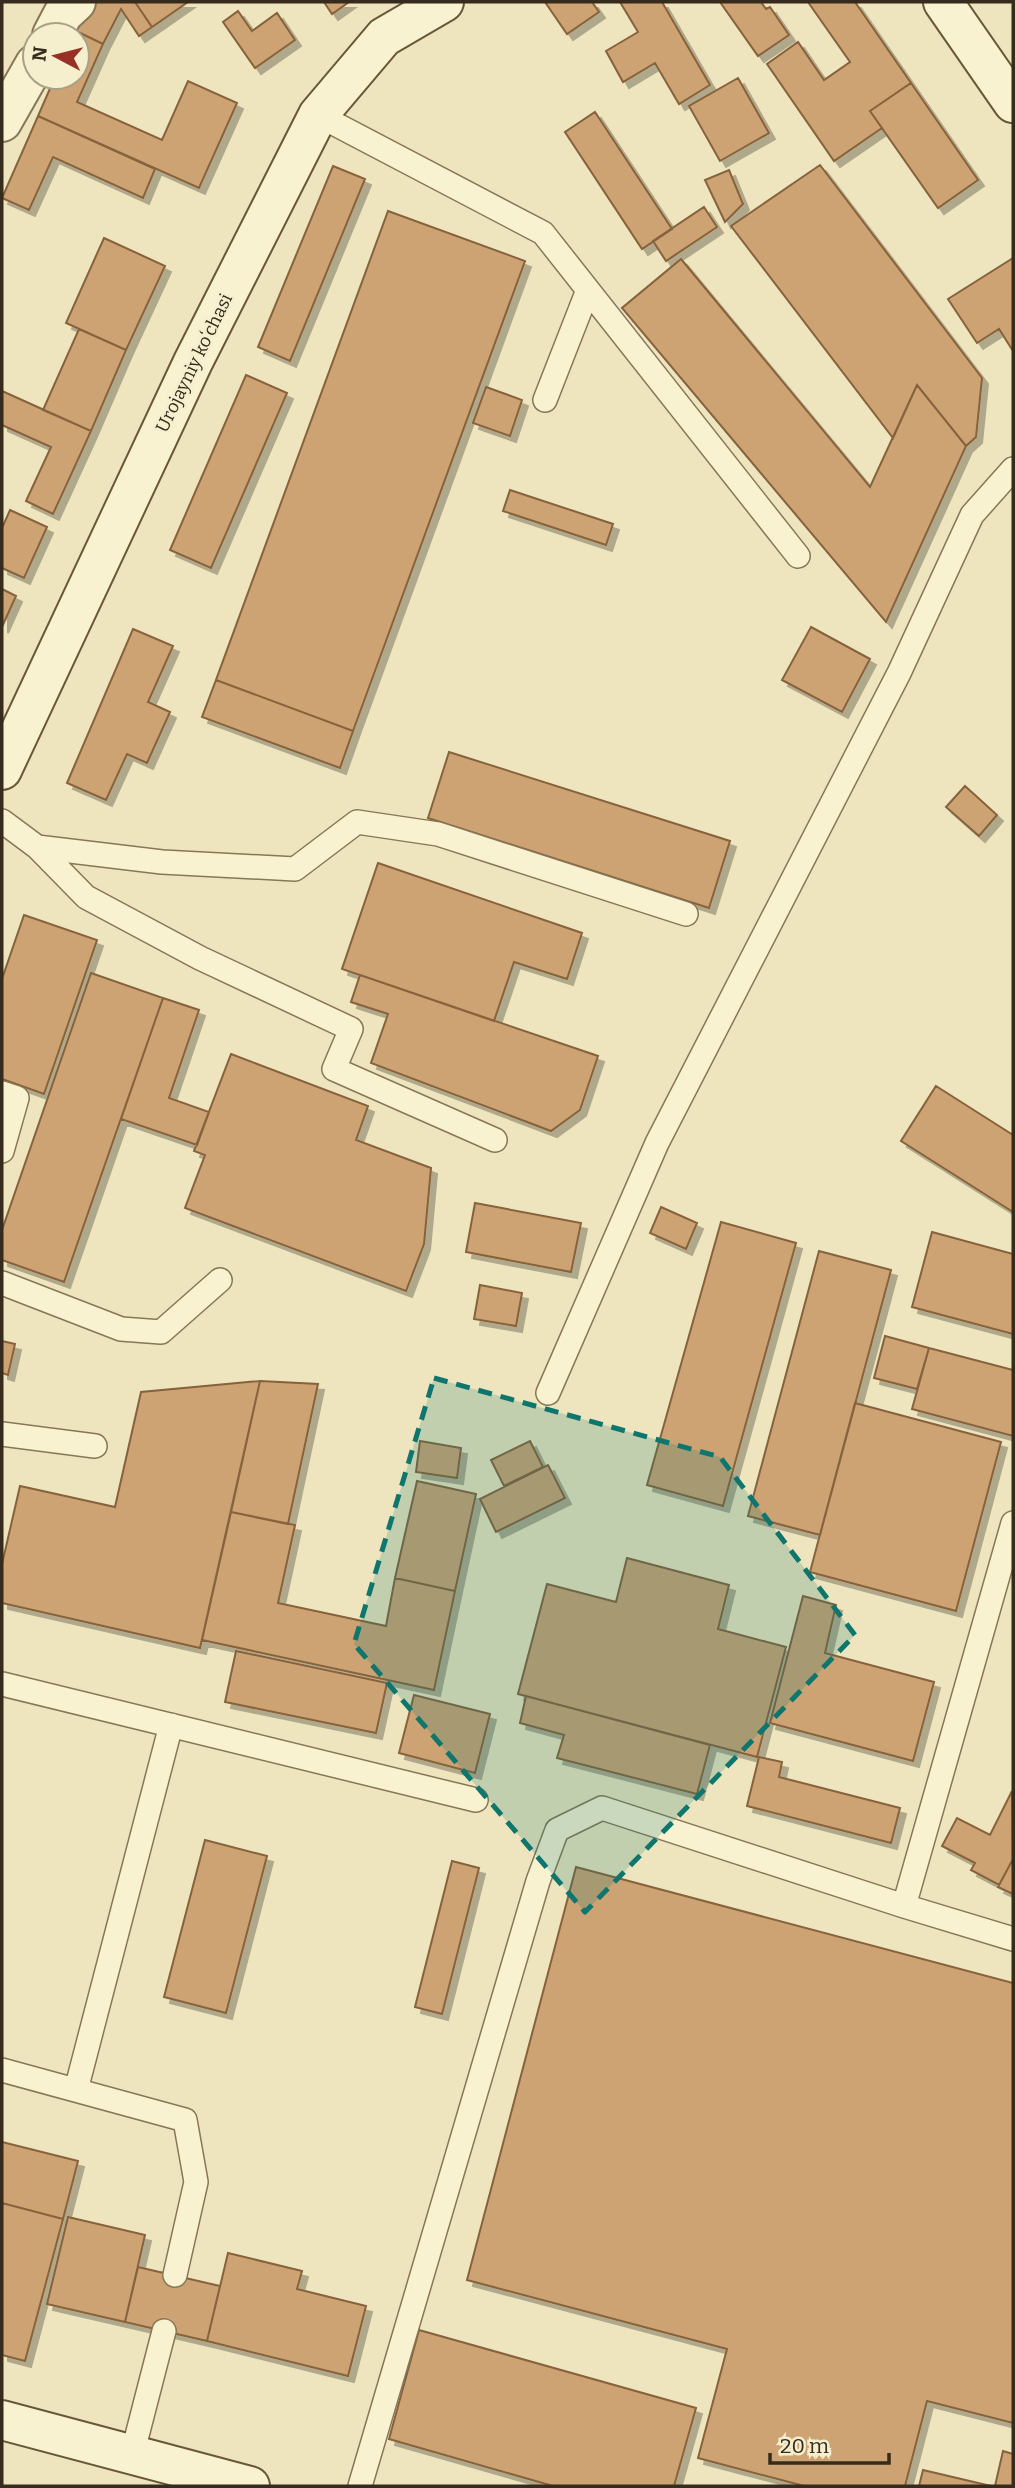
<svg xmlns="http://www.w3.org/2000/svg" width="1015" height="2488" viewBox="0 0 1015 2488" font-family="Bitter,serif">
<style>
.building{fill:#cea373;stroke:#86623c;stroke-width:2;filter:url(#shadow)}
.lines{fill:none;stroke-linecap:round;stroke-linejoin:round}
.service-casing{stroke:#877657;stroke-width:26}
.minor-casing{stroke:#877657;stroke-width:42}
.secondary-casing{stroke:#69573a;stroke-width:42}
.service{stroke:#f9f2d1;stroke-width:23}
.minor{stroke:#f9f2d1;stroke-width:38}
.secondary{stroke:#f9f2d1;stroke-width:38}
.marked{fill:#0f766e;fill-opacity:0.2;stroke:#0f766e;stroke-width:5;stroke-dasharray:14 9;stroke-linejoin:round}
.labels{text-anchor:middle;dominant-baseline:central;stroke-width:5;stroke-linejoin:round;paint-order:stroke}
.street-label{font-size:18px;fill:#362b1c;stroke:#f6efce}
</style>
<defs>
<filter id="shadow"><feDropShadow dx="6" dy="6" stdDeviation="0" flood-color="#0004"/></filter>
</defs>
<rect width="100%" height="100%" fill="#eee5be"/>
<path class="building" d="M91 2H135L152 27 139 36 121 9 103 44 76 31Z
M135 2H188L152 27Z
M324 2H349L332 14Z
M545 2H592L599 12 567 34Z
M620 2H662L710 85 679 104 655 63 623 82 606 51 638 32Z
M720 2H761L766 9 770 7 789 35 758 56Z
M808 2H855L911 83 870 111 882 128 834 161 767 64 798 42 824 80 850 62Z
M238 11 252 31 277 13 295 40 255 68 223 22Z
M76 31 103 44 77 102 162 140 188 81 237 103 199 188 38 116 55 77H77V35H74Z
M738 78 769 133 720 161 689 106Z
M911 83 978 180 938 208 870 111Z
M595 112 672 229 642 249 565 132Z
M38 116 155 169 143 198 53 157 29 210 2 198Z
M820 165 982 378 976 437 966 446 917 385 893 438 731 226Z
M333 166 365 179 290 361 258 347Z
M729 170 743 204 725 222 705 180Z
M704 207 717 227 666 261 653 241Z
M388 211 525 261 353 731 216 680Z
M104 238 165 266 126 350 66 323Z
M1013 258V351L999 329 977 343 948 299Z
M681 259 870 487 917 385 966 446 886 622 622 308Z
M79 329 126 350 91 431 43 410Z
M246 375 287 393 211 568 170 550Z
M486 387 522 400 510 436 473 423Z
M2 391 91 431 53 514 26 501 51 447 2 425Z
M510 490 613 524 606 545 503 511Z
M10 510 47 527 24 578 2 568V528Z
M2 589 16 596 2 627Z
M811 627 870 659 842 712 782 680Z
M133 629 173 646 148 702 170 712 147 763 127 754 106 800 67 783Z
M216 680 353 731 340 768 202 717Z
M449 752 730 841 709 908 428 818Z
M965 786 997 815 979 836 946 807Z
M378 863 582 933 567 979 514 962 494 1021 342 969Z
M24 915 97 940 44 1094 2 1079V979Z
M91 973 163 998 64 1282 2 1260V1230Z
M360 975 598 1056 580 1110 551 1131 371 1063 388 1014 351 1002Z
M163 998 199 1010 169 1098 209 1112 197 1145 121 1119Z
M231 1054 368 1106 356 1140 431 1168 424 1244 406 1291 185 1208 205 1155 194 1151Z
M936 1086 1013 1135V1212L901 1141Z
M475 1203 581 1223 571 1272 466 1252Z
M661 1207 697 1223 686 1249 650 1233Z
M721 1222 796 1243 723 1506 647 1485Z
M932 1232 1013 1254V1334L912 1307Z
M819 1251 891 1270 820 1535 748 1516Z
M480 1285 522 1293 516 1326 474 1319Z
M885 1336 929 1348 917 1389 874 1378Z
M2 1341 15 1344 8 1375 2 1373Z
M929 1348 1013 1370V1436L912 1409Z
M260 1381 318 1384 288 1524 231 1512Z
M260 1381 200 1648 2 1603V1564L20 1486 115 1507 141 1392Z
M855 1403 1001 1442 956 1611 810 1572Z
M420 1441 461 1448 457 1478 416 1472Z
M530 1441 543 1467 504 1486 491 1460Z
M548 1465 565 1498 496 1532 480 1499Z
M417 1481 476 1494 455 1591 395 1578Z
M231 1512 295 1525 278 1603 386 1626 395 1578 455 1591 434 1690 202 1640Z
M627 1558 729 1585 718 1629 786 1647 757 1757 518 1694 547 1584 616 1602Z
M803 1596 836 1605 825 1653 934 1682 913 1761 770 1723Z
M236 1651 387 1683 376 1733 225 1702Z
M414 1695 490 1714 475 1773 399 1753Z
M526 1696 710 1745 697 1794 557 1758 564 1735 520 1723Z
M759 1757 782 1762 779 1777 900 1808 891 1843 747 1806Z
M1012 1791 1013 1859 999 1885 971 1870 975 1863 942 1846 957 1818 990 1835Z
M205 1840 267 1856 226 2013 164 1997Z
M1013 1859V1894L998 1887Z
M452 1861 479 1868 442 2014 415 2007Z
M576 1867 1013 1983V2423L927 2401 905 2486H804L698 2458 727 2349 467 2280Z
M2 2142 78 2161 63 2219 2 2203Z
M2 2203 63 2219 25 2361 2 2355Z
M68 2217 145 2235 125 2322 47 2304Z
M228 2253 302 2271 297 2289 366 2306 348 2376 207 2341Z
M138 2267 220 2286 207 2341 125 2322Z
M419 2330 696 2408 674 2486H553L389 2439Z
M1003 2451 1013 2454V2486H995Z
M923 2470 991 2486H919Z"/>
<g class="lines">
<g class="service-casing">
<path id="service" d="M318 115 543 233 798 556
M545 400 588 290
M2 821 37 847 162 862 295 869 357 822 438 834 686 914
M37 847 86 897 200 958 351 1029 334 1069 495 1140
M2 1093 17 1098 2 1151
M2 1283 121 1329 161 1332 220 1280
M548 1393 657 1143 899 673 972 515 1013 469
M2 1434 95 1446
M2 1684 476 1800
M904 1906 1013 1523
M2 2070 185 2120 196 2182 175 2275
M76 2090 171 1725
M132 2455 164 2331
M360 2486 538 1881 557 1830 602 1808 904 1906 1013 1939"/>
</g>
<g class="minor-casing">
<path id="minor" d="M52 35 63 14 76 2
M2 122 35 64"/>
</g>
<g class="secondary-casing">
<path id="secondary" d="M943 2 1013 103
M2 770 193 362 318 115 384 37 444 2
M2 2420 250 2486"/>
</g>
<use href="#service" class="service"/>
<use href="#minor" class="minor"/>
<use href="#secondary" class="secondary"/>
</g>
<path class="marked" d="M434 1378 720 1457 855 1635 585 1912 354 1644Z"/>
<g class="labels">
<g class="street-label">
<text transform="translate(194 363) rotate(-64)">Urоjayniy koʻchasi</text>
</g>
</g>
<rect width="1015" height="2488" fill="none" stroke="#362b1c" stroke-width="7"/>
<g transform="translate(56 56) rotate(277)"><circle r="33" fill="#f6efce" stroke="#a9a187" stroke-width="2"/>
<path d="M0-5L12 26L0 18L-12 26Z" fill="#973126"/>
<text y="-10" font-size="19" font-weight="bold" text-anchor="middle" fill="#362b1c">N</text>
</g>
<path d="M770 2453v10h119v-10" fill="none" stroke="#362b1c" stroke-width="3.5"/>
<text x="780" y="2453" font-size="21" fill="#362b1c" stroke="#f6efce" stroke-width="5" paint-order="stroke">20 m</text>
</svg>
